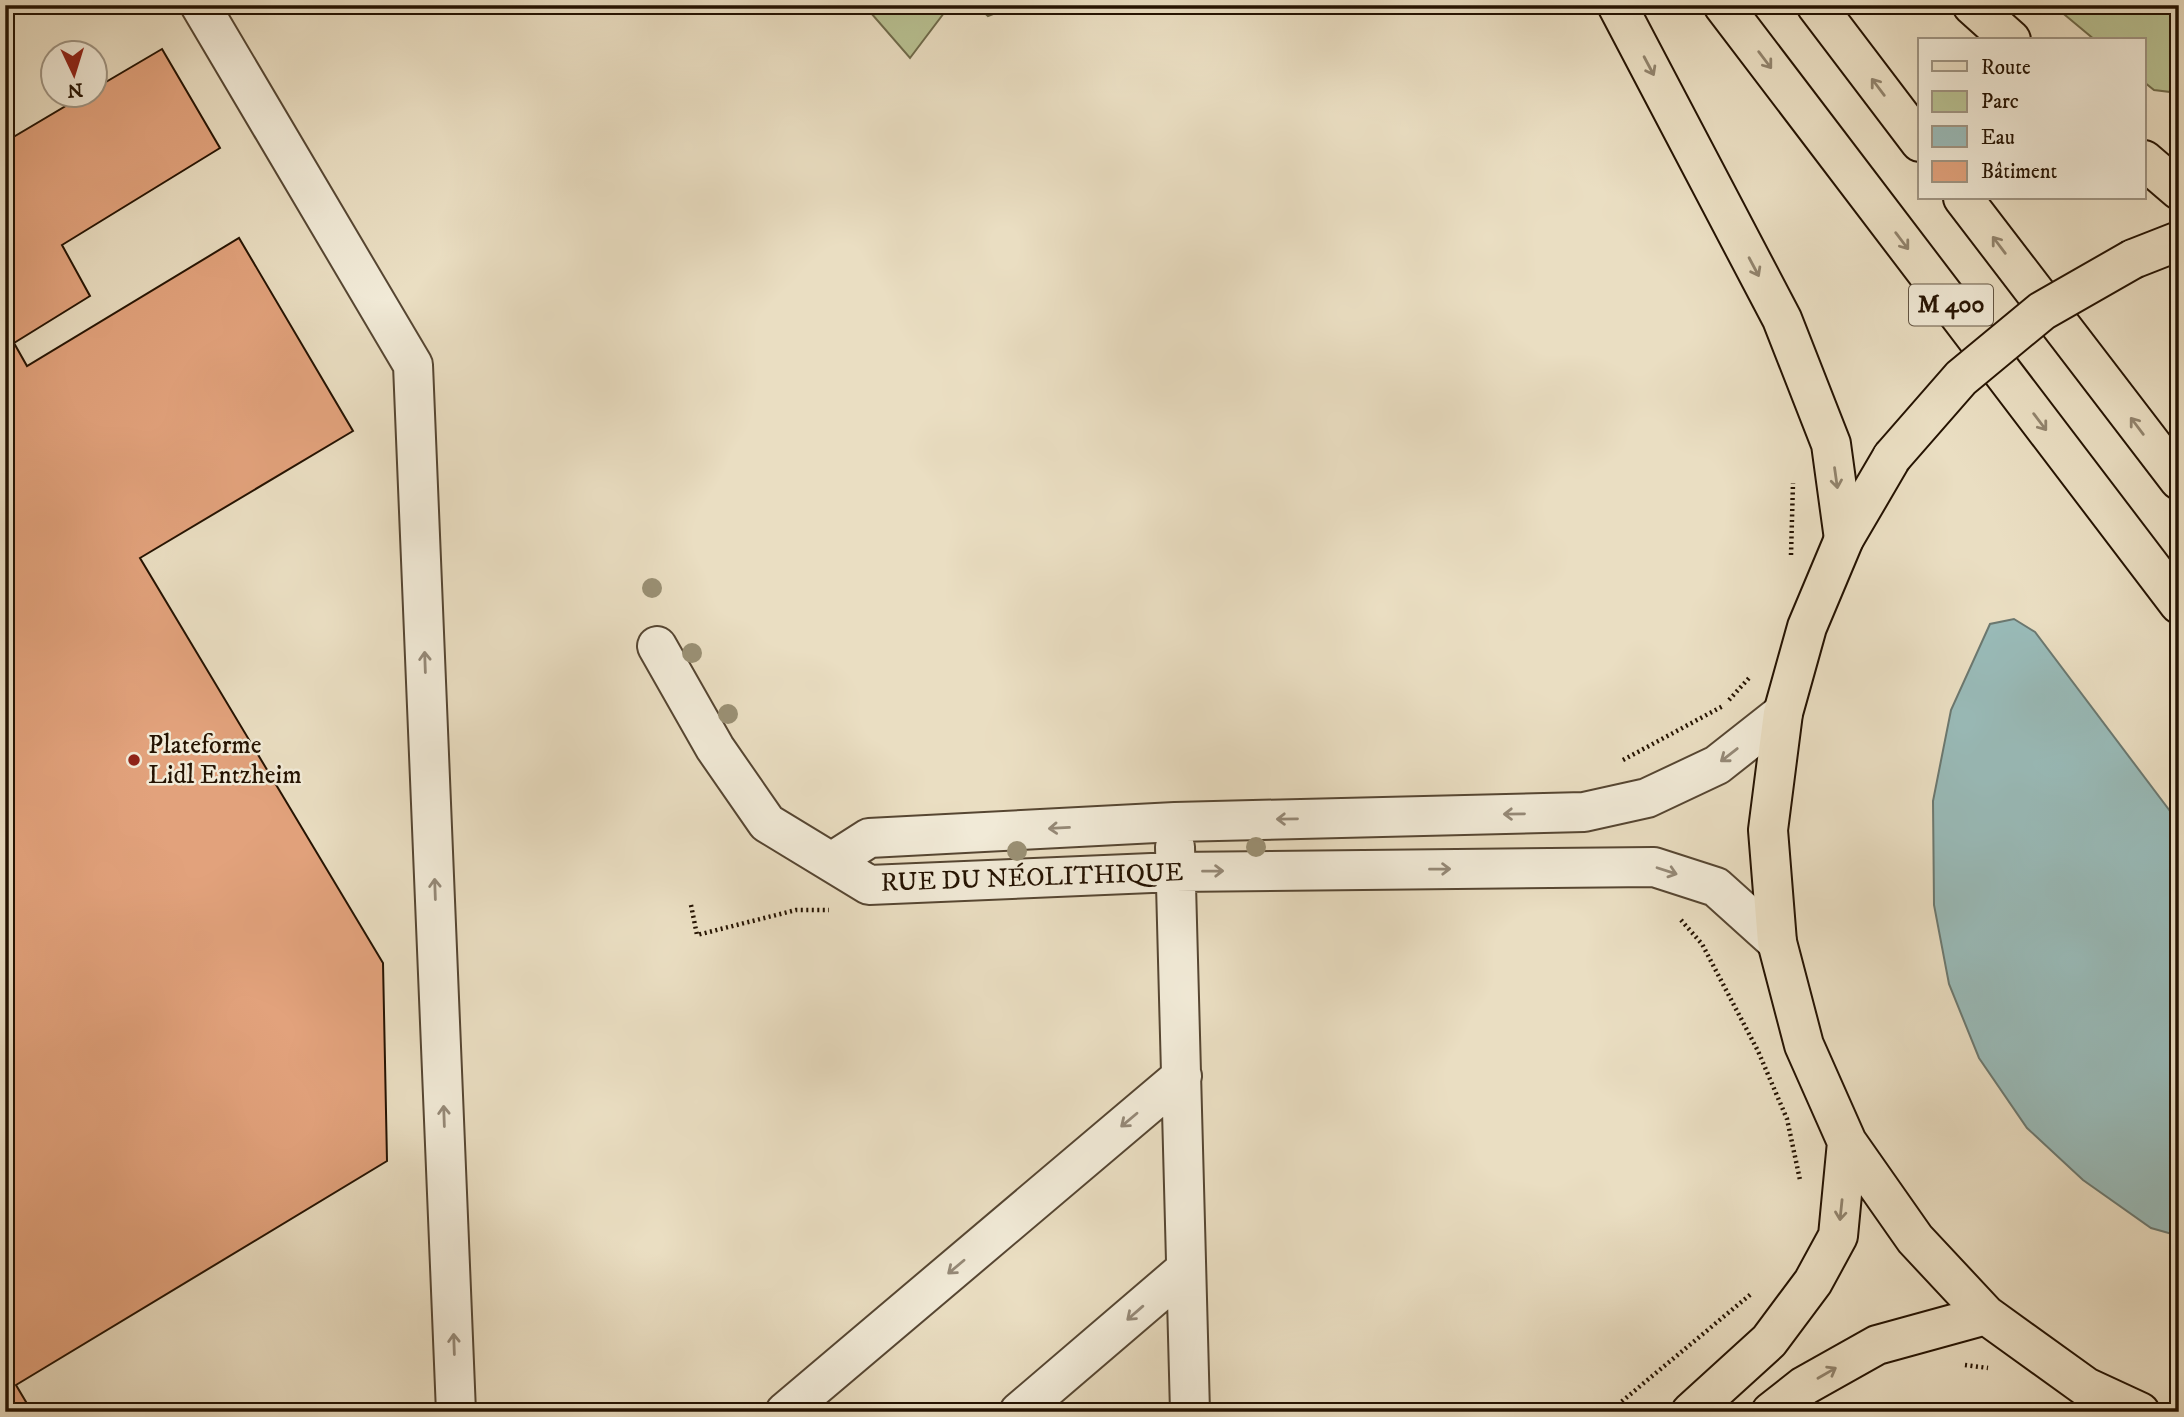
<svg xmlns="http://www.w3.org/2000/svg" width="2184" height="1417" viewBox="0 0 2184 1417" font-family="'IM FELL DW Pica',serif">
<style>
.green{fill:#b8c192;stroke:#6e6a4a;stroke-width:2}
.water{fill:#99bbb9;stroke:#6b7870;stroke-width:2}
.building{fill:#e2a27c;stroke:#251302;stroke-width:2}
.lines{fill:none;stroke-linecap:round;stroke-linejoin:round}
.minor-casing{stroke:#564632;stroke-width:42}
.major-casing{stroke:#251302;stroke-width:42}
.highway-casing{stroke:#251302;stroke-width:42}
.path{stroke:#251302;stroke-width:4.5;stroke-dasharray:2 3.5;stroke-linecap:butt}
.minor{stroke:#f1ead7;stroke-width:38}
.major{stroke:#eadec2;stroke-width:38}
.highway{stroke:#eadec2;stroke-width:38}
.major-bridge-casing{stroke:#251302;stroke-width:42;stroke-linecap:butt}
.major-bridge{stroke:#eadec2;stroke-width:38}
.tree{fill:#9a9074}
.oneway{stroke:#91836c}
.oneway2{stroke:#958977}
.poi-dot{fill:#8f2418;stroke:#f1ead7;stroke-width:2.5}
.labels{text-anchor:middle;dominant-baseline:central;stroke-width:5;stroke-linejoin:round;paint-order:stroke}
.shield{fill:#f1ead7;stroke:#625442;stroke-width:2}
.shield-label{font-size:24px;font-weight:bold;fill:#251302}
.poi-label{font-size:26px;fill:#251302;stroke:#f1ead7;text-anchor:start}
.street-label{font-size:26px;fill:#251302;stroke:#f1ead7}
</style>
<rect width="100%" height="100%" fill="#eadec2"/>
<filter id="stains"><feTurbulence type="fractalNoise" baseFrequency=".00286" numOctaves="4"/><feColorMatrix values="0 0 0 0 .2 0 0 0 0 .09 0 0 0 0 .02 0 0 0 .5 -.17"/></filter>
<radialGradient id="worn" r=".72"><stop offset=".6" stop-color="#630" stop-opacity="0"/><stop offset="1" stop-color="#630" stop-opacity=".3"/></radialGradient>
<path class="green" d="M864 5H950L910 58Z
M976 5H1016L988 16Z
M2053 5H2179V93L2154 90 2144 82V40H2095Z"/>
<path class="water" d="M2014 619 2035 632 2179 823V1236L2151 1228 2083 1180 2027 1128 1979 1058 1949 984 1934 905 1933 801 1951 710 1990 624Z"/>
<path class="building" d="M162 49 220 148 62 245 90 296 14 343 27 366 239 238 353 431 140 558 383 963 387 1161 16 1385 32 1412H5V142L86 94H94V89Z"/>
<g class="lines">
<g class="minor-casing">
<path id="minor" d="M200 5 413 365 456 1412
M657 646 715 748 767 823 869 885 1175 872 1654 867 1716 887 1777 942
M1175 847 1190 1412
M833 861 869 838 1175 822 1584 812 1647 798 1717 765 1783 713
M785 1412 1182 1076
M1019 1412 1186 1269"/>
</g>
<g class="major-casing">
<path id="major" d="M2133 259 2179 241
M1892 457 1844 539 1807 627 1783 713 1768 830 1777 942 1804 1045 1847 1142 1915 1239 1986 1315 2086 1387 2140 1412
M1691 1412 1769 1341 1813 1282 1838 1236 1847 1142
M1771 1412 1804 1386 1877 1345 1986 1315"/>
</g>
<g class="highway-casing">
<path id="highway" d="M1617 5 1782 319 1831 444 1844 539
M1723 5 2179 604
M1816 5 1920 142
M1972 5 2011 40
M2144 160 2179 190
M1963 198 2179 480"/>
</g>
<path class="path" d="M1791 555 1793 483
M1729 700 1749 678
M1623 760 1723 706
M691 905 697 935 796 910H829
M1681 920 1702 944 1758 1051 1787 1119 1800 1180
M1965 1365 1988 1368
M1609 1412 1751 1294"/>
<use href="#minor" class="minor"/>
<use href="#major" class="major"/>
<use href="#highway" class="highway"/>
<g class="major-bridge-casing">
<path id="major-bridge" d="M1892 457 1961 378 2042 311 2133 259"/>
</g>
<use href="#major-bridge" class="major-bridge"/>
</g>
<g class="tree">
<circle cx="652" cy="588" r="10"/>
<circle cx="692" cy="653" r="10"/>
<circle cx="728" cy="714" r="10"/>
<circle cx="1256" cy="847" r="10"/>
<circle cx="1017" cy="851" r="10"/>
</g>
<defs><path id="oneway-shaft" d="M-6 0H5M1.5-3L5.5 0L1.5 3" fill="none" stroke-width="1.6" stroke-linecap="round" stroke-linejoin="round" transform="scale(1.75)"/></defs>
<g class="oneway">
<use href="#oneway-shaft" transform="translate(1765 60) rotate(53)"/>
<use href="#oneway-shaft" transform="translate(1649 66) rotate(62)"/>
<use href="#oneway-shaft" transform="translate(1878 87) rotate(-127)"/>
<use href="#oneway-shaft" transform="translate(1902 241) rotate(53)"/>
<use href="#oneway-shaft" transform="translate(1999 245) rotate(-127)"/>
<use href="#oneway-shaft" transform="translate(1754 267) rotate(62)"/>
<use href="#oneway-shaft" transform="translate(2040 422) rotate(53)"/>
<use href="#oneway-shaft" transform="translate(2137 426) rotate(-127)"/>
<use href="#oneway-shaft" transform="translate(1836 478) rotate(82)"/>
<use href="#oneway-shaft" transform="translate(1841 1210) rotate(96)"/>
<use href="#oneway-shaft" transform="translate(1827 1373) rotate(-30)"/>
</g>
<g class="oneway2">
<use href="#oneway-shaft" transform="translate(425 662) rotate(-92)"/>
<use href="#oneway-shaft" transform="translate(1729 755) rotate(142)"/>
<use href="#oneway-shaft" transform="translate(1514 814) rotate(179)"/>
<use href="#oneway-shaft" transform="translate(1287 819) rotate(179)"/>
<use href="#oneway-shaft" transform="translate(1059 828) rotate(177)"/>
<use href="#oneway-shaft" transform="translate(1440 869) rotate(-1)"/>
<use href="#oneway-shaft" transform="translate(1213 871) rotate(-1)"/>
<use href="#oneway-shaft" transform="translate(1667 871) rotate(18)"/>
<use href="#oneway-shaft" transform="translate(435 889) rotate(-92)"/>
<use href="#oneway-shaft" transform="translate(444 1116) rotate(-92)"/>
<use href="#oneway-shaft" transform="translate(1129 1120) rotate(140)"/>
<use href="#oneway-shaft" transform="translate(956 1267) rotate(140)"/>
<use href="#oneway-shaft" transform="translate(1135 1313) rotate(139)"/>
<use href="#oneway-shaft" transform="translate(454 1344) rotate(-92)"/>
</g>
<circle class="poi-dot" cx="134" cy="760" r="7"/>
<g class="labels">
<rect class="shield" x="1909" y="284.5" width="84" height="41" rx="5"/>
<g class="shield-label">
<text x="1951" y="305">M 400</text>
</g>
<g class="poi-label">
<text x="148" y="745">Plateforme<tspan x="148" dy="30">Lidl Entzheim</tspan></text>
</g>
<g class="street-label">
<text transform="translate(1032 878) rotate(-2)">RUE DU NÉOLITHIQUE</text>
</g>
</g>
<rect width="2184" height="1417" fill="none" stroke="#eadec2" stroke-width="28"/>
<rect x="7" y="7" width="2170" height="1403" fill="none" stroke="#251302" stroke-width="3.5"/>
<rect x="14" y="14" width="2156" height="1389" fill="none" stroke="#251302" stroke-width="2"/>
<rect x="1918" y="38" width="228" height="161" fill="#f1ead7" stroke="#9f9482" stroke-width="2"/>
<rect x="1932" y="61" width="35" height="10" fill="#eadec2" stroke="#9f9482" stroke-width="2"/>
<text x="1981" y="74" font-size="21" fill="#251302">Route</text>
<rect x="1932" y="91" width="35" height="21" fill="#b8c192" stroke="#9f9482" stroke-width="2"/>
<text x="1981" y="108" font-size="21" fill="#251302">Parc</text>
<rect x="1932" y="126" width="35" height="21" fill="#99bbb9" stroke="#9f9482" stroke-width="2"/>
<text x="1981" y="144" font-size="21" fill="#251302">Eau</text>
<rect x="1932" y="161" width="35" height="21" fill="#e2a27c" stroke="#9f9482" stroke-width="2"/>
<text x="1981" y="178" font-size="21" fill="#251302">Bâtiment</text>
<g transform="translate(74 74) rotate(176)"><circle r="33" fill="#f1ead7" stroke="#9f9482" stroke-width="2"/>
<path d="M0-5L12 26L0 18L-12 26Z" fill="#8f2418"/>
<text y="-10" font-size="19" font-weight="bold" text-anchor="middle" fill="#251302">N</text>
</g>
<rect width="100%" height="100%" filter="url(#stains)"/>
<rect width="100%" height="100%" fill="url(#worn)"/>
</svg>
